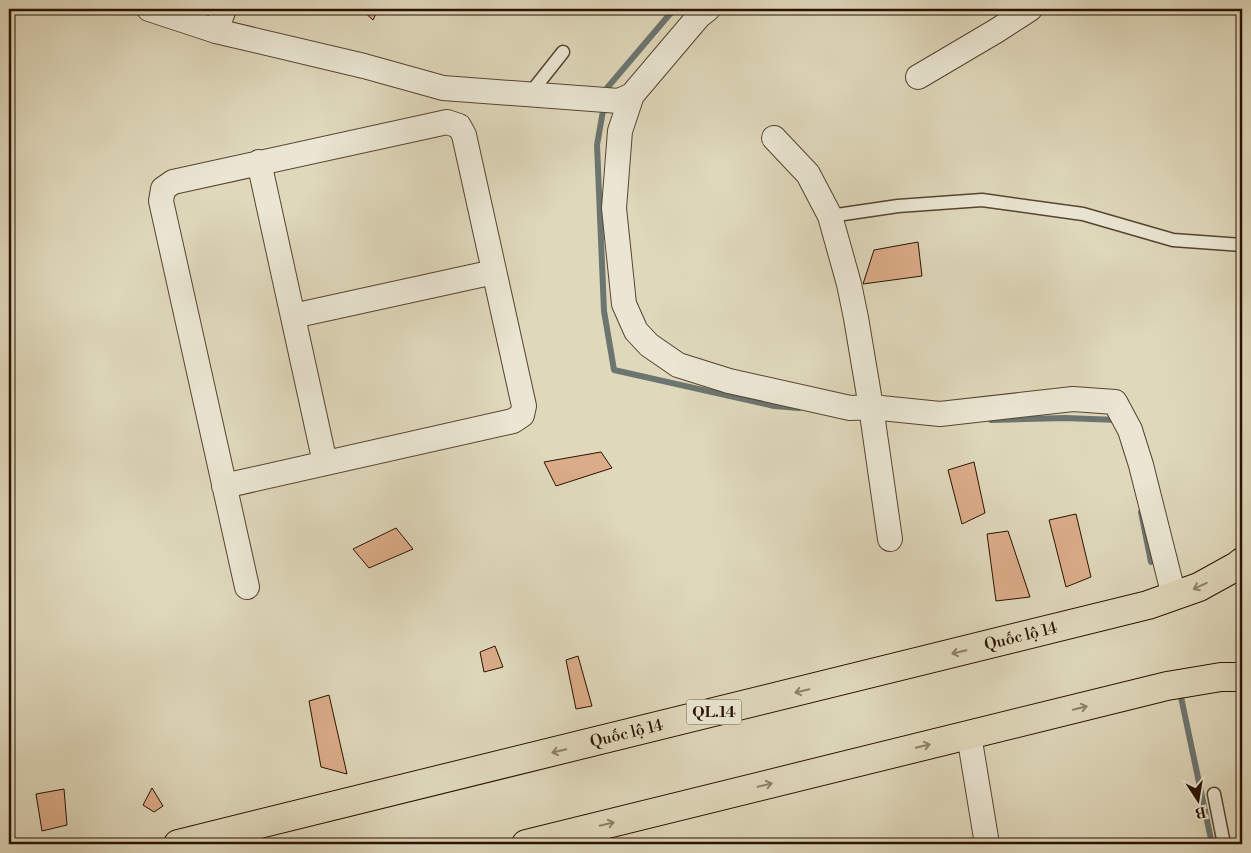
<svg xmlns="http://www.w3.org/2000/svg" width="1251" height="853" viewBox="0 0 1251 853" font-family="'Libre Bodoni',serif">
<style>
.lines{fill:none;stroke-linecap:round;stroke-linejoin:round}
.stream{stroke:#6c7570;stroke-width:6}
.building{fill:#dbac88;stroke:#291201}
.lane-casing{stroke:#564430;stroke-width:15}
.street-casing{stroke:#564430;stroke-width:26}
.highway-casing{stroke:#291201;stroke-width:30}
.lane{stroke:#eae6d3;stroke-width:12}
.street{stroke:#eae6d3;stroke-width:24}
.highway{stroke:#dfd8bb;stroke-width:28}
.oneway{stroke:#8d7f67}
.labels{text-anchor:middle;dominant-baseline:central;stroke-width:4;stroke-linejoin:round;paint-order:stroke}
.shield{fill:#eae6d3;stroke:#635240;stroke-width:1}
.shield-label{font-size:15px;font-weight:bold;fill:#291201}
.street-label{font-size:16px;fill:#291201;stroke:#eae6d3}
</style>
<rect width="100%" height="100%" fill="#dfd8bb"/>
<filter id="stains"><feTurbulence type="fractalNoise" baseFrequency=".004" numOctaves="4"/><feColorMatrix values="0 0 0 0 .2 0 0 0 0 .09 0 0 0 0 .02 0 0 0 .5 -.17"/></filter>
<radialGradient id="worn" r=".72"><stop offset=".6" stop-color="#630" stop-opacity="0"/><stop offset="1" stop-color="#630" stop-opacity=".3"/></radialGradient>
<g class="lines">
<path class="stream" d="M676 9 669 15 607 88 597 145 604 311 614 370 774 406 799 408
M991 420 1065 418 1118 420
M1141 512 1151 562
M1181 697 1212 844"/>
</g>
<path class="building" d="M361 9H378L373 20Z
M918 242 922 276 863 284 874 250Z
M601 452 612 468 556 486 544 462Z
M974 462 985 513 962 524 948 470Z
M1076 514 1091 577 1066 587 1049 520Z
M396 528 413 549 369 568 353 549Z
M1008 531 1030 597 996 601 987 534Z
M495 646 503 667 484 672 480 652Z
M578 656 592 706 576 709 566 660Z
M329 695 347 774 321 767 309 701Z
M152 788 163 806 154 812 143 805Z
M64 789 67 825 42 831 36 794Z"/>
<g class="lines">
<g class="lane-casing">
<path id="lane" d="M529 95 563 52
M830 216 898 206 982 200 1083 214 1173 240 1242 245
M1214 794 1224 844"/>
</g>
<g class="street-casing">
<path id="street" d="M149 9 216 31 364 66 443 88 619 101 632 95 699 16 708 9
M216 31 224 9
M918 77 996 31 1030 9
M632 95 620 131 614 208 624 304 636 331 649 345 678 365 729 381 850 408 871 407 940 414 1073 399 1115 402 1130 430 1141 465 1174 596
M774 138 808 174 830 216 849 284 856 318 871 407 890 539
M259 162 325 463
M293 316 494 272
M224 486 513 421 522 415 524 406 464 135 459 126 447 122 173 182 163 189 161 201 247 587
M969 735 987 844"/>
</g>
<g class="highway-casing">
<g id="highway">
<path id="s1" d="M178 844 1148 605 1199 587 1237 566 1242 562"/>
<path d="M526 844 1167 686 1221 677H1242"/>
</g>
</g>
<use href="#lane" class="lane"/>
<use href="#street" class="street"/>
<use href="#highway" class="highway"/>
</g>
<defs><path id="oneway-shaft" d="M-6 0H5M1.5-3L5.5 0L1.5 3" fill="none" stroke-width="1.6" stroke-linecap="round" stroke-linejoin="round" transform="scale(1.25)"/></defs>
<g class="oneway">
<use href="#oneway-shaft" transform="translate(1200 586) rotate(155)"/>
<use href="#oneway-shaft" transform="translate(959 652) rotate(166)"/>
<use href="#oneway-shaft" transform="translate(802 691) rotate(166)"/>
<use href="#oneway-shaft" transform="translate(1080 708) rotate(-14)"/>
<use href="#oneway-shaft" transform="translate(923 746) rotate(-14)"/>
<use href="#oneway-shaft" transform="translate(559 751) rotate(166)"/>
<use href="#oneway-shaft" transform="translate(765 785) rotate(-14)"/>
<use href="#oneway-shaft" transform="translate(607 824) rotate(-14)"/>
</g>
<g class="labels">
<rect class="shield" x="686.5" y="699.5" width="55" height="25" rx="4"/>
<g class="shield-label">
<text x="714" y="712">QL.14</text>
</g>
<g class="street-label">
<text stroke="none"><textPath href="#s1" startOffset="868">Quốc lộ 14</textPath></text>
<text stroke="none"><textPath href="#s1" startOffset="462">Quốc lộ 14</textPath></text>
</g>
</g>
<rect width="1251" height="853" fill="none" stroke="#dfd8bb" stroke-width="30"/>
<rect x="10" y="10" width="1231" height="833" fill="none" stroke="#291201" stroke-width="2.5"/>
<rect x="15" y="15" width="1221" height="823" fill="none" stroke="#291201"/>
<g transform="translate(1198 800) rotate(168)" stroke="#eae6d3" stroke-width="4" paint-order="stroke">
<path d="M0-4L9 19L0 12L-9 19Z" fill="#291201"/>
<text y="-8" font-size="14" font-weight="bold" text-anchor="middle" fill="#291201">B</text>
</g>
<rect width="100%" height="100%" filter="url(#stains)"/>
<rect width="100%" height="100%" fill="url(#worn)"/>
</svg>
